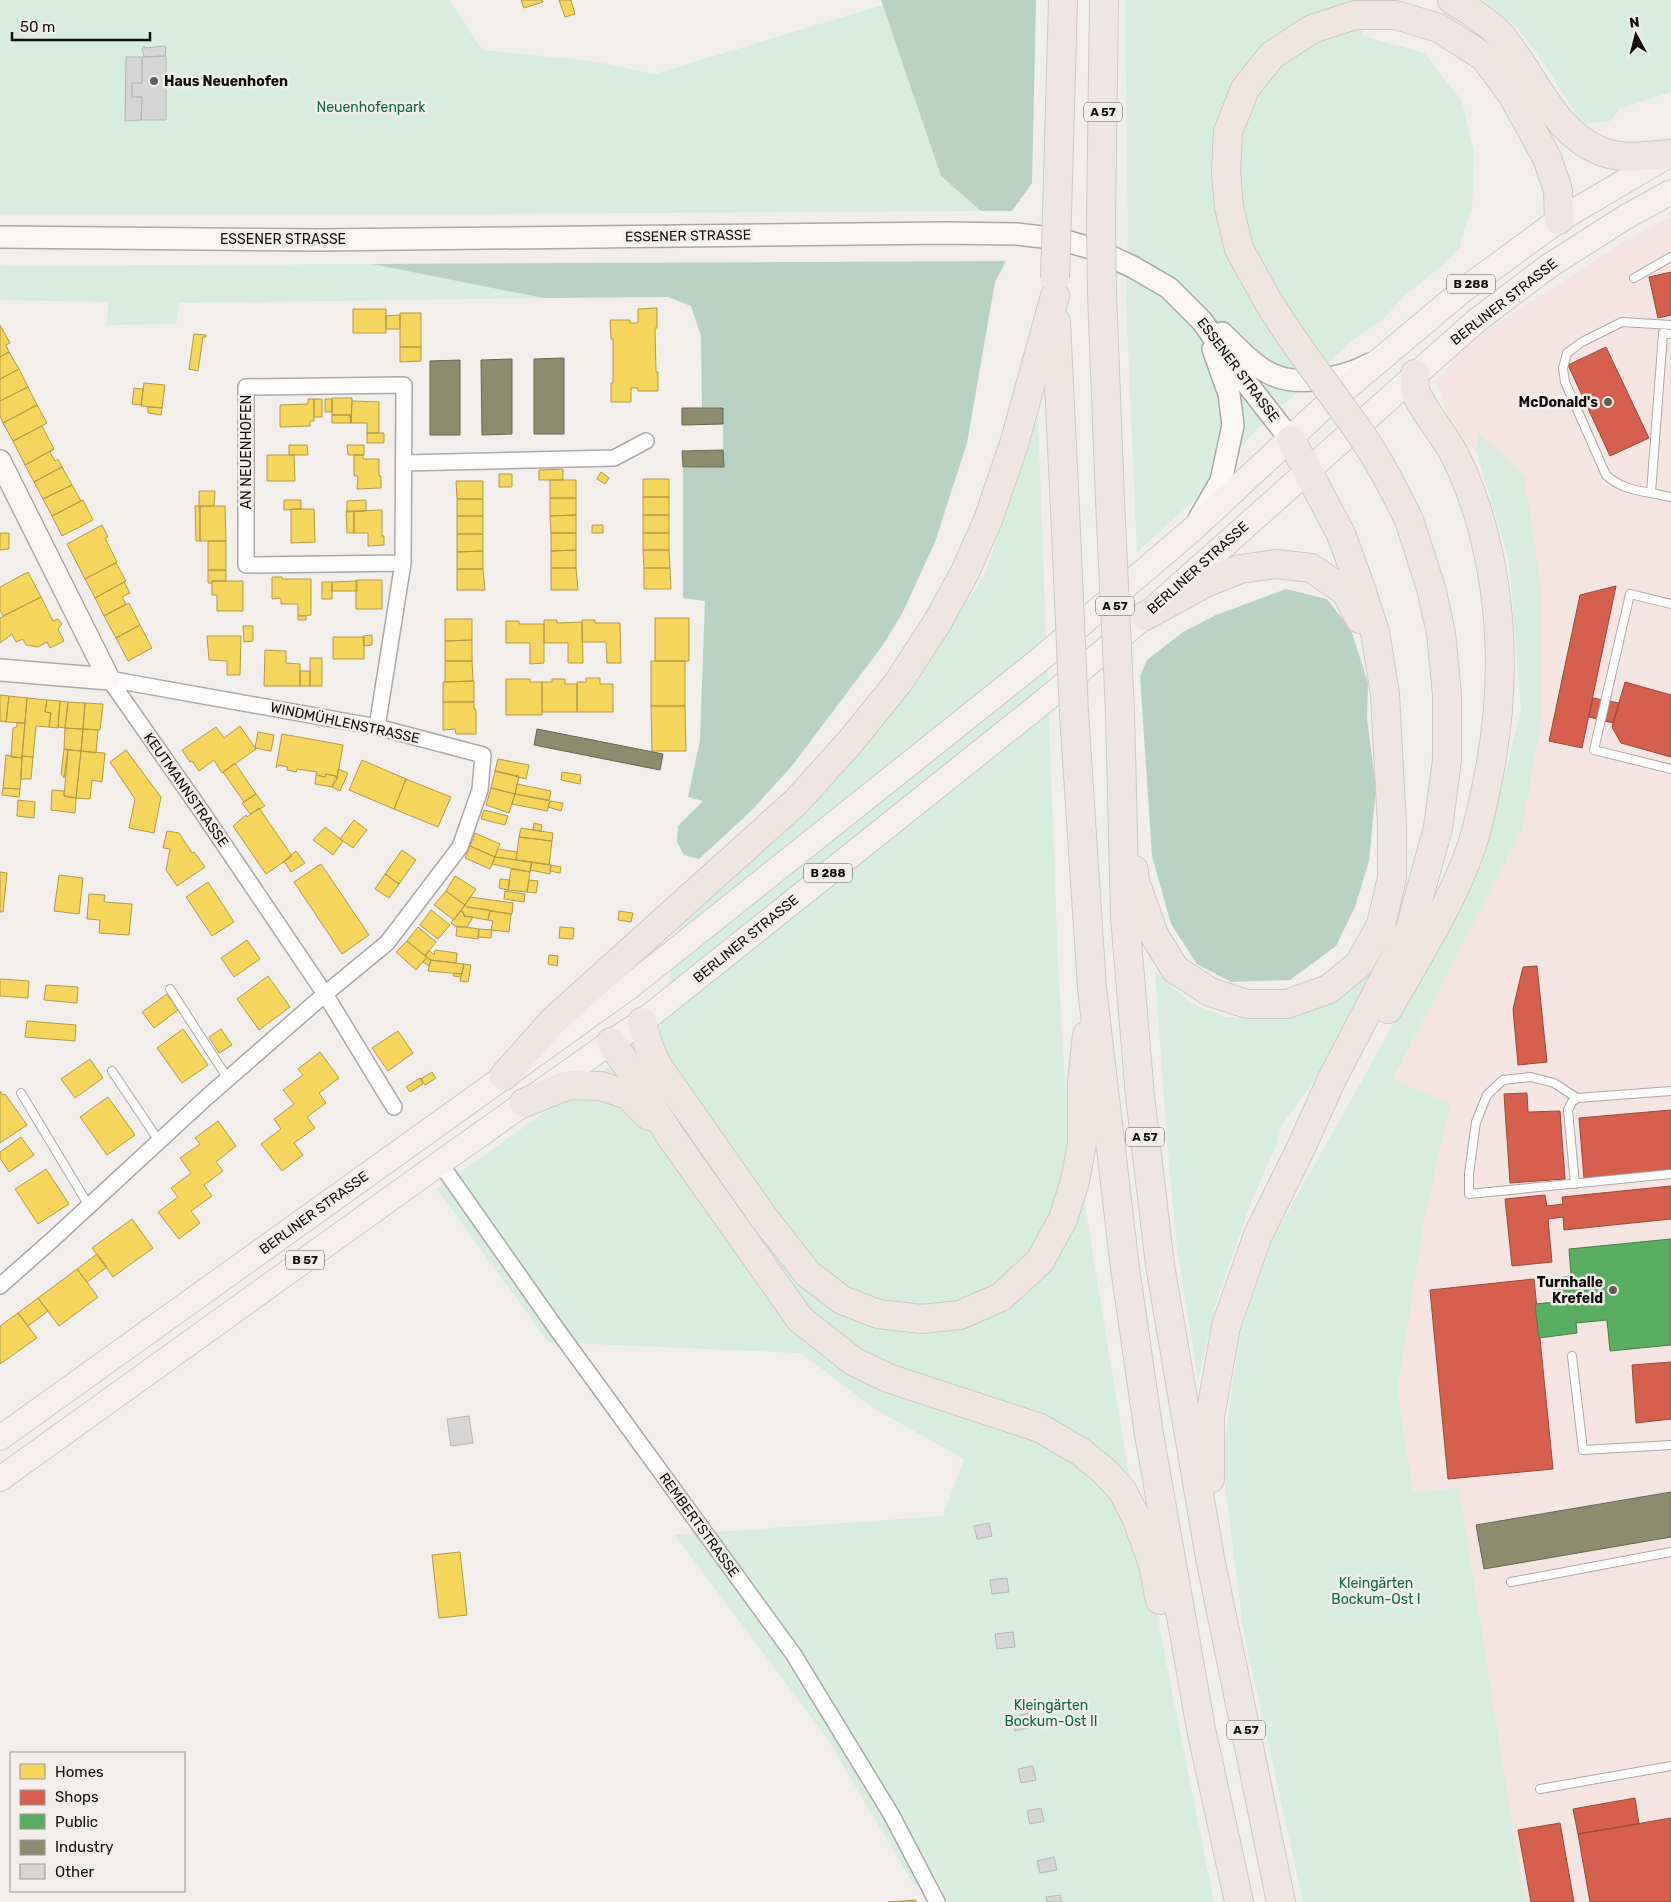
<svg xmlns="http://www.w3.org/2000/svg" width="1671" height="1902" viewBox="0 0 1671 1902" font-family="Rubik,sans-serif">
<style>
.commercial{fill:#f5e5e2}
.green{fill:#d8ece0;fill-rule:evenodd}
.forest{fill:#b8d1c3}
.homes{fill:#f6d55c;stroke:#b19a45}
.shops{fill:#d6604d;stroke:#9b483a}
.public{fill:#5aae61;stroke:#447e48}
.industry{fill:#8c8c6e;stroke:#676651}
.building{fill:#d6d5d5;stroke:#b5b4b4}
.lines{fill:none;stroke-linecap:round;stroke-linejoin:round}
.lane-casing{stroke:#aaa8a7;stroke-width:10}
.street-casing{stroke:#aaa8a7;stroke-width:18}
.secondary-casing{stroke:#aaa8a7;stroke-width:24}
.primary-casing{stroke:#cac9c8;stroke-width:26}
.highway-casing{stroke:#cac9c8;stroke-width:30}
.lane{stroke:#fdfcfc;stroke-width:8}
.street{stroke:#fdfcfc;stroke-width:15}
.secondary{stroke:#f9f6f5;stroke-width:21}
.primary{stroke:#f5efed;stroke-width:24}
.highway{stroke:#efe6e3;stroke-width:28}
.highway-bridge-casing{stroke:#cac9c8;stroke-width:30;stroke-linecap:butt}
.highway-bridge{stroke:#efe6e3;stroke-width:28}
.poi-dot{fill:#5f5d5c;stroke:#f2eeeb;stroke-width:2}
.labels{text-anchor:middle;dominant-baseline:central;stroke-width:5;stroke-linejoin:round;paint-order:stroke}
.shield{fill:#f2eeeb;stroke:#545250;stroke-width:1}
.shield-label{font-size:12px;font-weight:bold;fill:#100f0e}
.poi-label{font-size:14px;font-weight:bold;fill:#100f0e;stroke:#f2eeeb;text-anchor:end}
.park-label{font-size:14px;fill:#116748;stroke:#f2eeeb}
.street-label{font-size:14px;fill:#100f0e;stroke:#f2eeeb}
</style>
<rect width="100%" height="100%" fill="#f1eeec"/>
<path class="commercial" d="M1671 217V1902H1525L1459 1488 1413 1492 1399 1400V1380L1425 1217 1449 1104 1393 1080 1522 830 1542 591 1478 434 1477 454 1448 417 1437 382 1465 344 1632 237Z"/>
<path class="green" d="M0 0H449L482 50 591 61 655 74 883 5 941 176 981 211 474 214H0ZM165 46 166 119 126 121V57H144V47Z
M1125 0H1363V36L1424 53 1462 101 1474 153 1472 208 1461 239 1460 247 1437 270 1407 293 1382 320 1353 340 1254 432 1199 496 1137 552 1126 301 1128 234Z
M1483 0H1671V92L1619 109 1610 121 1582 124 1545 65 1517 27Z
M372 264 543 298 179 303 176 324 107 325 108 302 0 300V266Z
M1038 417 1058 964 1065 1083 1128 1469 1214 1902H947L939 1884 914 1885 825 1735 675 1535 943 1516 964 1459 875 1409 801 1353 548 1342 437 1189 660 1030 681 917 812 809 984 577Z
M1478 433 1524 476 1542 591V716L1522 830 1393 1079 1450 1104 1425 1217 1399 1380V1400L1413 1492 1459 1488 1525 1902H1303L1243 1628 1222 1460 1240 1334 1274 1236 1341 1118 1482 864 1521 711 1509 560 1477 454Z
M1378 956 1381 967 1309 1088 1281 1126 1277 1144 1251 1202 1216 1303 1198 1380 1177 1248 1167 1141 1155 971 1192 1004 1226 1017 1262 1019 1296 1015 1331 1001 1366 977Z"/>
<path class="forest" d="M881 0H1036L1032 183 1012 211H981L941 176Z
M1006 261 995 282 967 443 935 542 902 614 883 645 792 766 750 812 699 859 684 855 677 842 678 826 703 801 688 797 700 740 705 601 683 598V468L723 467V408L702 409 701 336 691 306 668 297 543 298 372 264Z
M1286 589 1327 599 1351 630 1368 683 1367 718 1376 789 1369 861 1355 907 1336 946 1290 980 1231 982 1197 964 1171 924 1152 856 1140 676 1147 660 1183 632 1216 615Z"/>
<path class="homes" d="M521 0H542L543 2 524 8Z
M559 0H571L575 14 565 17Z
M657 308V328H655L656 372H658V391H638V388H631V402H611V383H613V339H611L610 320H630V323H638V309Z
M353 309H386V333H353Z
M400 313H421V347H400Z
M400 315V329H386V316Z
M0 325 10 343 6 345 9 352 0 357Z
M194 334 206 335V337H203L198 371 189 369Z
M400 347H421V361L400 362Z
M9 352 19 369 0 379V357Z
M19 369 28 387 0 401V379Z
M144 383 165 385 162 408 141 406Z
M28 387 37 405 3 423 0 416V401Z
M134 388 143 389 141 405 132 404Z
M332 398H352L351 423 350 415H332Z
M308 399H314V421H310V426L280 427V405L308 404Z
M314 399H322V417H314Z
M325 399H332V412H325Z
M352 401 379 402V433H367V423H351Z
M37 405 47 423 13 441 3 423Z
M148 407 162 408 161 415 148 413Z
M332 415H350L351 423H332Z
M42 426 54 449 25 465 13 441Z
M367 433H384V443H367Z
M289 445H307L308 455H289Z
M347 445H364V455H348Z
M54 449 50 452 55 461 58 459 62 467 34 482 25 465Z
M267 455H294L295 481H267Z
M354 455H363V459H379V476H381V488L357 489 358 476H354Z
M62 467 72 485 43 499 34 482Z
M563 469V480H539V470Z
M601 472 609 478 605 484 597 479Z
M499 474H512V487H499Z
M643 479H669V497H643Z
M550 480H576V498H550Z
M456 481H483V499H457Z
M72 485 81 501 52 516 43 499Z
M199 491H215L214 506H199Z
M643 497H669V515H643Z
M550 498H576V515L550 516Z
M457 499H483V516H457Z
M83 500 93 520 62 536 52 516Z
M284 500H301V509L284 510Z
M366 500V511L347 512V501Z
M195 506H200V541H196Z
M200 506H225L226 541H200Z
M291 509H314L315 542 291 543Z
M382 510V536H384V545L368 546V533H354V511Z
M346 511H354V533H347Z
M576 515V533H551L550 516Z
M643 515H669V533H643Z
M457 516H483V534H457Z
M102 525 108 537 105 538 117 562 85 579 67 544Z
M592 525H603V533H592Z
M0 533H9V549L0 550Z
M551 533H576V550L551 551Z
M643 533H669V550H643Z
M457 534H483V551L457 552Z
M208 541H226V570H208Z
M576 550V568H551V551Z
M643 550H669L670 568H644Z
M483 551V569H457V552Z
M116 563 126 581 95 598 85 579Z
M551 568H576L578 590H551Z
M644 568H670L671 589H644Z
M457 569H483L485 590H457Z
M208 570H226V581H212V583H208Z
M28 572 41 597 3 616 0 610V587Z
M272 577H282V579H311V615L298 616V604H281V598L272 599Z
M356 580H382V609H356Z
M212 581H243V611H217V595H212Z
M357 581V591H332V582Z
M124 582 130 593 122 597 126 604 104 616 95 598Z
M322 582H332V599H322Z
M41 597 53 621 57 619 59 620 62 624 58 629 64 641 50 648 47 642 38 647 26 645 23 639 16 642 12 634 0 643V618Z
M129 603 140 625 116 638 104 616Z
M298 616H306V620H298Z
M655 618H689V661H655Z
M445 619H472V640L445 641Z
M544 620H557V623L582 622 583 663H568V643H544Z
M582 620H595V623H620L621 663H607L606 642H582Z
M506 621H519V624H544V663L530 664V643H506Z
M140 625 152 648 128 661 116 638Z
M243 626H253V641L244 642Z
M372 635V645L364 646 363 636Z
M207 636H241L240 675H227V661L209 660Z
M333 637H364V659H333Z
M472 640V661H445V641Z
M265 650 286 651V663L300 664V686H264Z
M310 658H322V686H310Z
M445 661H472L473 681 445 682Z
M651 661H685V706H651Z
M300 671H310V686H300Z
M586 678H600V684H613V712H577V682H586Z
M506 679H530V682H542V715H506Z
M552 679H565V684H577V712H542V682H552Z
M474 681V702H443V682Z
M0 695 9 696 6 722 0 721Z
M9 696 27 698 25 723 6 722Z
M27 698 47 700 45 712 51 713 49 727 36 726 33 757 22 756Z
M47 700 60 701 58 728 49 727 51 713 45 712Z
M60 701 68 702 65 728 58 727Z
M68 702 85 703 83 729 65 728Z
M443 702H474V709H476V734H456L455 729 443 730Z
M85 703 103 704 100 730 83 729Z
M651 706H685L686 751H652Z
M17 723H25L22 758 11 757 13 728 17 727Z
M240 726 256 749 222 773 214 760 199 771 192 761 190 762 182 750 216 727 224 738Z
M65 728 83 729 81 751 64 749Z
M83 729 98 730 96 753 81 751Z
M258 732 274 735 271 751 255 748Z
M282 734 343 745 337 779 336 776 326 774 325 777 316 775 317 772 297 769 296 772 287 770 288 767 278 765 276 768Z
M64 749 68 750 64 778 61 774Z
M68 750 81 751 76 798 64 796Z
M126 750 161 797 154 833 129 828 135 799 110 762Z
M81 751 105 753 102 782 92 780 90 799 76 798Z
M6 755 22 758 20 789 3 788Z
M22 756 33 757 31 779H21Z
M498 759 529 765 526 779 495 771Z
M362 760 406 779 394 809 349 790Z
M235 763 256 794 244 802 223 772Z
M338 769 348 773 340 791 332 787 337 779Z
M495 771 519 776 515 794 491 788Z
M562 772 581 775 580 784 561 780Z
M326 774 336 776 332 787 315 784 316 775 325 777Z
M406 779 451 797 438 827 394 809Z
M517 784 551 791 549 800 515 794Z
M3 788 20 789 19 797 2 795Z
M491 788 515 794 509 813 486 805Z
M52 790 64 791V796L76 798 75 813 51 810Z
M256 794 265 806 250 814 242 803Z
M515 794 550 801 547 811 512 804Z
M18 800 35 802 34 818 17 816Z
M550 801 563 803 561 811 548 807Z
M259 808 292 856 266 874 233 826 246 815 247 817Z
M484 810 508 816 505 825 481 819Z
M354 820 367 830 353 848 340 839Z
M534 823 542 825 541 831 533 830Z
M325 827 343 841 333 855 313 840Z
M521 828 553 833 552 841 519 837Z
M167 831 179 833 192 853 194 852 205 867 177 886 166 870 170 849 163 848Z
M475 833 500 844 495 857 470 846Z
M519 837 552 841 549 865 516 860Z
M470 846 495 857 490 869 465 858Z
M498 849 517 852 516 860 495 857Z
M402 850 416 860 399 884 385 874Z
M296 851 305 863 291 872 284 861Z
M495 857 532 862 530 872 492 864Z
M532 862 551 865 550 874 530 870Z
M321 864 369 935 342 954 294 882Z
M551 865 561 867 560 873 550 871Z
M511 869 530 872 527 892 508 890Z
M0 872 7 873 3 912H0Z
M385 874 399 884 389 898 375 889Z
M59 875 83 878 79 914 54 911Z
M455 876 476 889 465 905 446 891Z
M500 879 510 880 508 890 499 888Z
M529 880 538 881 536 893 527 892Z
M208 882 234 922 212 936 186 897Z
M446 891 465 905 454 920 434 905Z
M505 891 525 894 524 902 504 899Z
M89 894 105 895 104 902 132 904 129 935 99 933 100 920 87 919Z
M470 897 513 903 512 914 467 907 465 905Z
M465 905 467 907 490 910 488 920 464 916V914L461 910Z
M431 910 450 925 438 939 420 925Z
M461 910 464 914V916L473 917 467 927H457L451 923Z
M490 911 511 914 509 932 491 930 493 921 488 920Z
M619 911 633 913 631 922 618 920Z
M457 926 479 929 478 939 456 936Z
M418 927 436 942 425 956 407 941Z
M560 927 574 928 573 939 559 938Z
M479 929 492 930 491 938 478 937Z
M247 940 260 959 234 977 221 958Z
M407 941 427 957 416 970 396 952Z
M429 950 434 955 435 950 457 953 456 963 430 960 425 956Z
M549 955 558 956 557 966 548 964Z
M427 957 431 960 429 966 423 962Z
M431 960 464 964 462 974 428 971Z
M464 964 471 965 468 982 460 981Z
M454 973 462 974 461 977 453 976Z
M268 976 290 1007 259 1030 237 999Z
M0 979 29 981 28 998 0 996Z
M46 985 78 987 77 1003 44 1000Z
M167 994 178 1010 154 1028 142 1012Z
M27 1021 76 1025 75 1041 25 1037Z
M183 1029 208 1065 182 1083 157 1048Z
M221 1029 232 1045 219 1053 209 1037Z
M398 1031 413 1053 388 1071 372 1048Z
M320 1052 339 1078 319 1093 326 1103 307 1117 315 1128 294 1143 303 1155 282 1171 261 1144 281 1129 274 1119 294 1104 283 1090 303 1075 298 1069Z
M90 1059 103 1078 75 1098 61 1079Z
M432 1072 436 1078 425 1085 421 1079Z
M420 1078 423 1084 410 1092 406 1087Z
M0 1091 3 1095 5 1094 27 1125 0 1143Z
M108 1097 135 1135 107 1155 80 1117Z
M218 1121 236 1146 216 1162 223 1171 204 1185 212 1196 191 1211 200 1223 179 1239 158 1212 178 1197 171 1188 191 1173 180 1158 200 1144 195 1138Z
M21 1137 34 1155 9 1172 0 1158V1152Z
M46 1169 69 1204 38 1224 15 1189Z
M132 1219 153 1248 113 1277 92 1248Z
M97 1254 107 1267 87 1282 77 1269Z
M77 1269 98 1297 59 1326 38 1298Z
M38 1298 48 1311 28 1326 18 1313Z
M18 1313 37 1338 0 1364V1326Z
M460 1552 467 1615 439 1618 432 1555Z
M916 1900V1902H888Z"/>
<path class="shops" d="M1671 272V315L1658 318 1649 277Z
M1606 347 1649 438 1610 456 1568 365Z
M1616 586 1582 748 1549 741 1580 595Z
M1625 682 1671 695V757L1621 743 1612 727Z
M1593 698 1619 703 1613 723 1589 717Z
M1537 966 1547 1062 1518 1065 1513 1009 1523 967Z
M1527 1093 1528 1112 1560 1111 1565 1179 1510 1183 1504 1094Z
M1671 1110V1170L1584 1178 1579 1118Z
M1671 1186V1219L1564 1230 1563 1217 1548 1219 1552 1262 1512 1266 1505 1199 1545 1195 1547 1206 1563 1204 1562 1197Z
M1534 1279 1553 1469 1448 1479 1430 1290Z
M1671 1362V1419L1636 1423 1632 1365Z
M1635 1798 1639 1824 1578 1834 1573 1809Z
M1671 1818V1902H1590L1578 1834Z
M1560 1823 1574 1902H1531L1518 1830Z"/>
<path class="public" d="M1671 1239V1345L1610 1351 1607 1320 1576 1323 1577 1333 1539 1338 1535 1304 1556 1302 1553 1278 1571 1276 1569 1249Z"/>
<path class="industry" d="M564 358V434H534V359Z
M512 359V434L482 435 481 360Z
M460 360V435H430V361Z
M682 408H723V424L682 425Z
M723 450 724 467H683L682 451Z
M537 729 663 754 660 770 534 745Z
M1671 1492V1537L1484 1569 1476 1525Z"/>
<path class="building" d="M144 46 145 48 165 46 166 47 165 56 144 57 142 48Z
M166 56V120H141L142 97H132V83H142V57Z
M126 57H142V83H132V97H142L141 120 125 121Z
M469 1416 473 1443 451 1446 447 1419Z
M989 1523 992 1536 977 1539 974 1526Z
M1007 1578 1009 1592 992 1594 990 1580Z
M1013 1632 1015 1647 997 1649 995 1634Z
M1029 1713 1031 1727 1015 1731 1012 1717Z
M1033 1766 1036 1780 1021 1783 1018 1769Z
M1041 1808 1044 1821 1030 1824 1027 1811Z
M1054 1857 1057 1870 1040 1873 1037 1861Z
M1060 1895 1062 1902H1047L1046 1897Z"/>
<g class="lines">
<g class="lane-casing">
<path id="lane" d="M1634 278 1671 257
M1671 334 1663 333 1651 493 1671 497
M1651 493C1633 490 1619 487 1606 475L1565 382 1563 368 1567 353 1582 342 1622 322 1671 325
M1671 604 1630 594 1594 750 1671 769
M170 989 228 1079
M112 1071 159 1141
M1671 1091 1577 1098 1554 1083 1531 1077 1503 1080 1487 1095 1476 1122 1469 1173V1194L1671 1174
M21 1093 89 1206
M1575 1184 1568 1110 1572 1102 1577 1098
M1572 1356 1583 1450 1671 1445
M1511 1582 1671 1552
M1540 1789 1671 1766"/>
</g>
<g class="street-casing">
<path id="street" d="M404 463 614 458 646 441
M109 679 202 812 325 994 394 1107
M377 727 403 563 404 385 246 387V565L403 563
M440 1163 556 1328 794 1655 891 1814 937 1902
M0 1286 52 1240 207 1097 325 994 387 943 460 847 480 790 483 755 377 727 109 679"/>
</g>
<g class="secondary-casing">
<path id="secondary" d="M0 237 320 240 946 233 1016 234 1059 239 1094 249 1133 267 1169 288 1202 321 1238 372 1291 440
M1222 333C1236 346 1251 364 1269 373 1296 388 1345 378 1370 364
M0 461 109 679
M1199 519 1221 481 1233 425 1229 394 1213 349
M0 670 109 679"/>
</g>
<g class="primary-casing">
<path id="primary" d="M0 1438 628 988 1038 661 1193 529 1325 406 1462 291 1559 220 1671 154
M0 1479 440 1163 611 1042 642 1022 1043 702 1145 616 1476 321 1549 266 1624 218 1671 192"/>
</g>
<g class="highway-casing">
<path id="highway" d="M1452 0C1465 7 1492 25 1501 36 1534 74 1552 133 1603 152 1624 160 1649 155 1671 154
M1057 214 1063 0
M1101 223 1104 0
M1102 293 1110 500
M1264 294 1239 249 1229 207 1226 172 1228 132 1245 89 1272 55 1312 29 1355 15H1396L1439 28 1484 57 1512 94 1547 158 1558 190 1559 220
M1056 322 1065 510
M1145 616 1205 583 1240 569 1276 564 1311 568 1346 592 1360 619
M1120 712 1125 917 1140 1096 1160 1265 1210 1558 1281 1902
M1074 713 1092 988 1125 1268 1149 1434 1201 1729 1239 1902
M1134 870 1135 881 1154 935 1175 969 1210 992 1247 1004H1287L1329 989 1359 964 1381 925 1392 877V826L1385 694 1375 632 1360 586 1341 534 1291 440
M1388 1009C1418 956 1451 905 1471 848 1479 824 1484 799 1489 774 1506 686 1504 600 1478 513 1471 492 1463 470 1452 450 1443 434 1419 405 1415 389 1414 384 1415 378 1415 374
M642 1022 649 1047 657 1065 764 1218 808 1274 842 1300 878 1314 922 1319 960 1315 1001 1297 1040 1261 1063 1219 1075 1181 1082 1143V1081L1087 1035
M611 1042 626 1064 669 1134 800 1319 853 1361 888 1378 1040 1428 1081 1452 1103 1470 1122 1490 1136 1517 1153 1564 1160 1600
M504 1076 553 1021 797 801 850 742 898 683 937 623 965 572 988 520 1014 444 1055 296
M524 1103 568 1085 601 1086 628 1095 649 1116
M1210 1479V1417L1226 1326 1258 1235 1300 1150 1332 1079 1410 929 1438 828 1447 760V694L1441 633 1431 588 1409 520"/>
</g>
<use href="#lane" class="lane"/>
<use href="#street" class="street"/>
<use href="#secondary" class="secondary"/>
<use href="#primary" class="primary"/>
<use href="#highway" class="highway"/>
<g class="highway-bridge-casing">
<path id="highway-bridge" d="M1101 223 1102 293
M1055 278 1057 214
M1264 294C1292 343 1328 386 1360 433 1379 460 1394 490 1409 520
M1110 500 1120 712
M1065 510 1074 713"/>
</g>
<use href="#highway-bridge" class="highway-bridge"/>
</g>
<g class="poi-dot">
<circle cx="154" cy="81" r="5"/>
<circle cx="1608" cy="402" r="5"/>
<circle cx="1613" cy="1290" r="5"/>
</g>
<g class="labels">
<g class="shield">
<rect x="1084" y="102.5" width="38" height="19" rx="4"/>
<rect x="1447" y="274.5" width="48" height="19" rx="4"/>
<rect x="1096" y="596.5" width="38" height="19" rx="4"/>
<rect x="804" y="863.5" width="48" height="19" rx="4"/>
<rect x="1126" y="1127.5" width="38" height="19" rx="4"/>
<rect x="286" y="1250.5" width="38" height="19" rx="4"/>
<rect x="1227" y="1720.5" width="38" height="19" rx="4"/>
</g>
<g class="shield-label">
<text x="1103" y="112">A 57</text>
<text x="1471" y="284">B 288</text>
<text x="1115" y="606">A 57</text>
<text x="828" y="873">B 288</text>
<text x="1145" y="1137">A 57</text>
<text x="305" y="1260">B 57</text>
<text x="1246" y="1730">A 57</text>
</g>
<g class="poi-label">
<text x="164" y="81" text-anchor="start">Haus Neuenhofen</text>
<text x="1598" y="402">McDonald's</text>
<text x="1603" y="1282">Turnhalle<tspan x="1603" dy="16">Krefeld</tspan></text>
</g>
<g class="park-label">
<text x="371" y="107">Neuenhofenpark</text>
<text x="1376" y="1583">Kleingärten<tspan x="1376" dy="16">Bockum-Ost I</tspan></text>
<text x="1051" y="1705">Kleingärten<tspan x="1051" dy="16">Bockum-Ost II</tspan></text>
</g>
<g class="street-label">
<text transform="translate(688 236) rotate(-1)">ESSENER STRASSE</text>
<text x="283" y="239">ESSENER STRASSE</text>
<text transform="translate(1504 302) rotate(-38)">BERLINER STRASSE</text>
<text transform="translate(1238 370) rotate(53)">ESSENER STRASSE</text>
<text transform="translate(246 452) rotate(-90)">AN NEUENHOFEN</text>
<text transform="translate(1198 568) rotate(-42)">BERLINER STRASSE</text>
<text transform="translate(345 723) rotate(12)">WINDMÜHLENSTRASSE</text>
<text transform="translate(186 790) rotate(55)">KEUTMANNSTRASSE</text>
<text transform="translate(746 939) rotate(-39)">BERLINER STRASSE</text>
<text transform="translate(314 1213) rotate(-36)">BERLINER STRASSE</text>
<text transform="translate(699 1525) rotate(54)">REMBERTSTRASSE</text>
</g>
</g>
<rect x="10" y="1752" width="175" height="140" fill="#f2eeeb" stroke="#989593"/>
<rect x="20" y="1764" width="25" height="15" fill="#f6d55c" stroke="#989593"/>
<text x="55" y="1777" font-size="15" fill="#100f0e">Homes</text>
<rect x="20" y="1790" width="25" height="15" fill="#d6604d" stroke="#989593"/>
<text x="55" y="1802" font-size="15" fill="#100f0e">Shops</text>
<rect x="20" y="1814" width="25" height="15" fill="#5aae61" stroke="#989593"/>
<text x="55" y="1827" font-size="15" fill="#100f0e">Public</text>
<rect x="20" y="1840" width="25" height="15" fill="#8c8c6e" stroke="#989593"/>
<text x="55" y="1852" font-size="15" fill="#100f0e">Industry</text>
<rect x="20" y="1864" width="25" height="15" fill="#d6d5d5" stroke="#989593"/>
<text x="55" y="1877" font-size="15" fill="#100f0e">Other</text>
<g transform="translate(1636 35) rotate(353)" stroke="#f2eeeb" stroke-width="4" paint-order="stroke">
<path d="M0-4L9 19L0 12L-9 19Z" fill="#100f0e"/>
<text y="-8" font-size="14" font-weight="bold" text-anchor="middle" fill="#100f0e">N</text>
</g>
<path d="M12 32v8h138v-8" fill="none" stroke="#100f0e" stroke-width="2.5"/>
<text x="20" y="32" font-size="15" fill="#100f0e" stroke="#f2eeeb" stroke-width="4" paint-order="stroke">50 m</text>
</svg>
